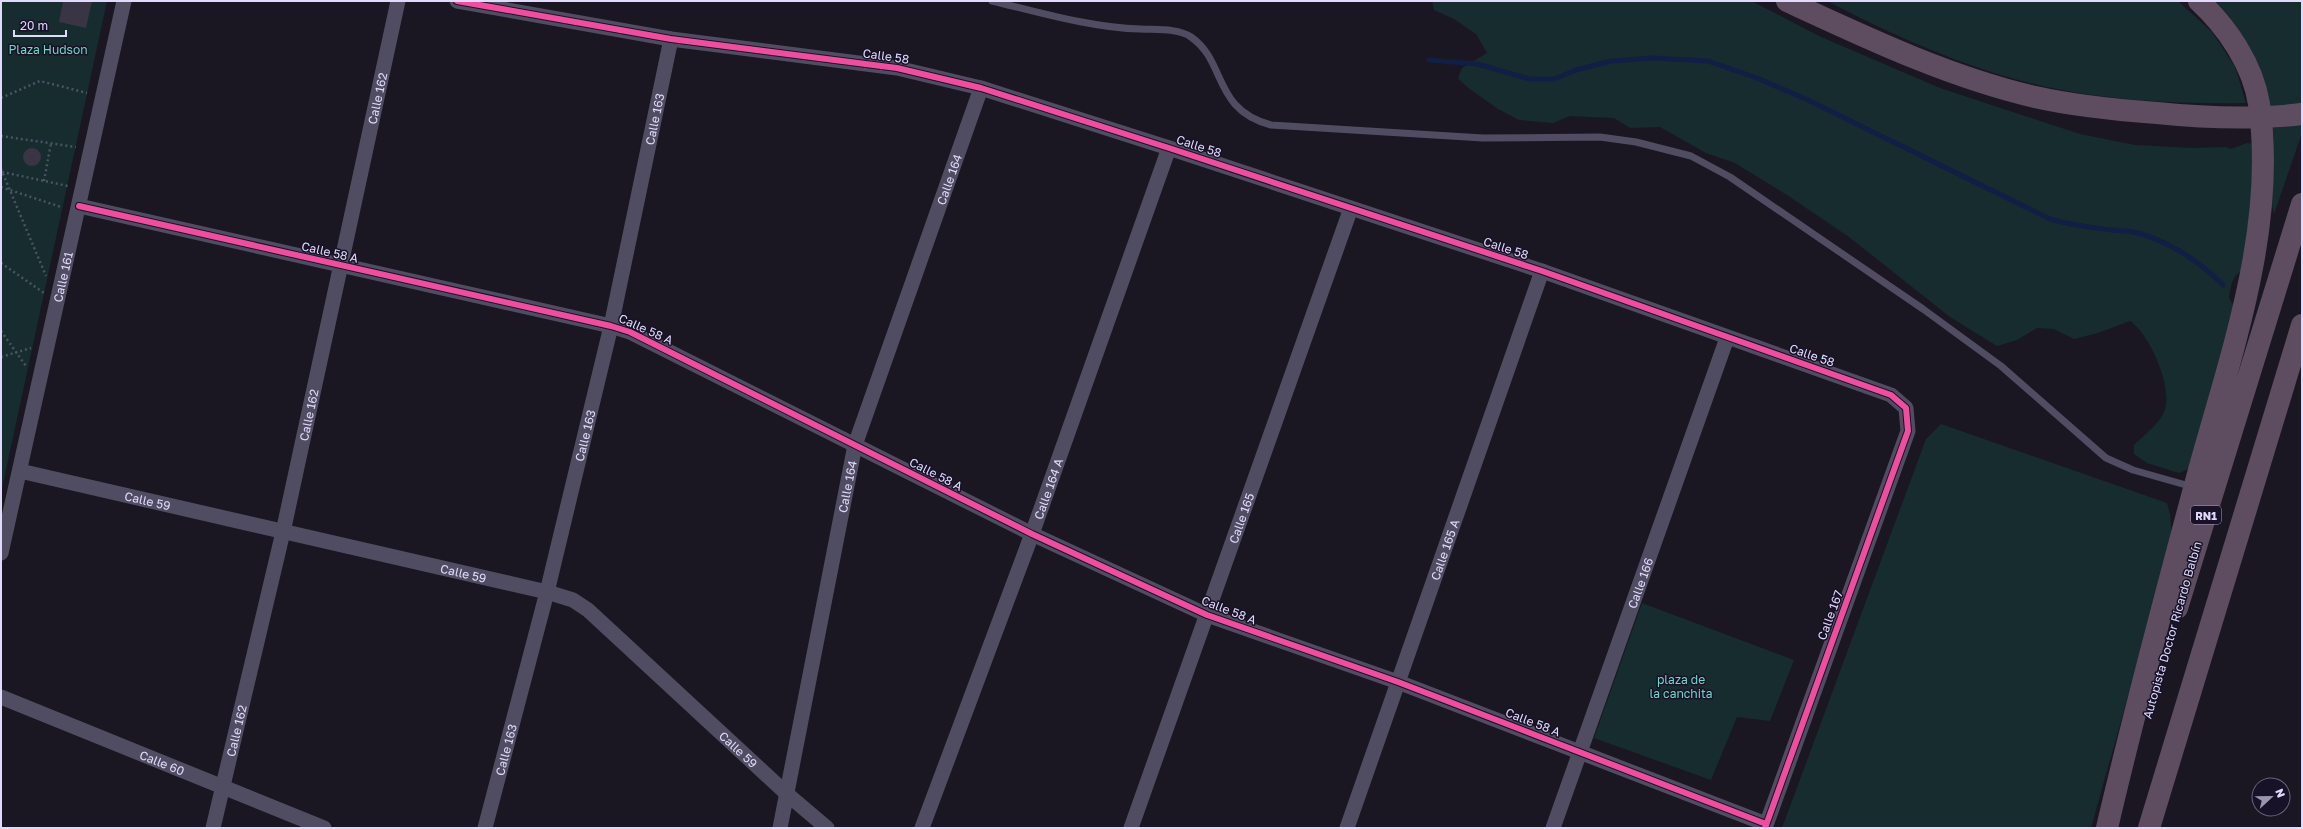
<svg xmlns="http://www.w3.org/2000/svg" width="2303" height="829" viewBox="0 0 2303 829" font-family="'Golos Text',sans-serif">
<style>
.green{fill:#162c2f}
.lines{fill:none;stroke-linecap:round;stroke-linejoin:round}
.stream{stroke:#111f44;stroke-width:5}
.building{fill:#393544}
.path{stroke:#4a5463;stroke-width:2.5;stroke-dasharray:2 3;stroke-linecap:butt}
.service{stroke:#504d62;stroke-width:7}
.minor{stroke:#504d62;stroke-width:15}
.motorway{stroke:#5e4d60;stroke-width:22}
.cycleway-casing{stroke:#171227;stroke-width:8}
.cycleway{stroke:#ef4d9e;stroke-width:6}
.labels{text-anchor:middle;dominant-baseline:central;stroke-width:3;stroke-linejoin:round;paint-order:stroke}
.shield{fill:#171227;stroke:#a49ebd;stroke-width:1}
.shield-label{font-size:11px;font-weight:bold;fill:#e1dafd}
.park-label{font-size:12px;fill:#6ad9c6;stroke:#171227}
.street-label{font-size:12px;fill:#e1dafd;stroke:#171227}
</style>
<rect width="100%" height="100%" fill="#1a1722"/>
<path class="green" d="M1 1H107L1 493Z
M1432 1H1752L1819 36 1940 88 2080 134 2135 145 2193 148 2226 147 2231 149 2247 143 2253 144 2256 150 2245 268C2232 276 2231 284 2229 298L2236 310 2190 468 2179 473 2147 463 2134 454V445C2143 436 2155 427 2162 416 2177 394 2150 334 2130 321L2098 333 2074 339 2054 329 2037 328 2017 340 1997 346 1950 317 1849 237 1790 197 1735 163 1706 153 1660 127 1630 128 1614 118 1570 116 1553 123 1519 120 1498 109 1467 87 1458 78 1462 68 1487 53 1476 34 1454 19 1434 10Z
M1827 1H2178L2212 32 2235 67 2246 103C2179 104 2112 101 2047 87 1970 70 1896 37 1827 1Z
M2215 1H2302V133L2274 214C2268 192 2273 170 2274 148 2274 96 2252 37 2215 1Z
M1941 424 2167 503 2170 514 2172 539 2091 828H1782L1926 439Z
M1642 603 1794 660 1770 721 1737 717 1711 780 1594 738Z"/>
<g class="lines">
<path class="stream" d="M1429 60 1477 64 1530 79H1554L1576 70 1611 61 1653 58 1708 61 1757 78 1808 100 2050 219C2068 224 2086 227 2104 229 2115 231 2127 230 2138 233 2170 242 2200 262 2223 285"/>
</g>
<path class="building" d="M63 1H92L86 28 59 22Z
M23 157a9 9 0 1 1 18 0a9 9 0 1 1-18 0Z"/>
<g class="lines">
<path class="path" d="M1 98 40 81 87 93
M1 136 76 147
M1 169 46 276
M2 172 68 186
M44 181 51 143
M1 187 61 207
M1 263 44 293
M1 331 26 366
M1 357 31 348"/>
<path class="service" d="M992 1C1038 12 1093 28 1140 29 1155 30 1178 28 1191 37 1227 62 1212 109 1271 125L1483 138 1600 137 1636 142 1691 156 1730 177 1923 309 2001 366 2106 458 2133 470 2193 487"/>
<g class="minor">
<path d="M457 1 671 39 897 68 981 88 1169 148 1542 271 1891 395 1906 408 1908 431 1765 828"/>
<path d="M79 206 611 326 630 332 1032 534 1207 615 1398 682 1766 824"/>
<path id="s1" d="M20 471 547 592 573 600 588 610 787 794 827 828"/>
<path id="s2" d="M1 553 124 1"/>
<path id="s3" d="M1 697 324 828"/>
<path id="s4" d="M213 828 283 532 398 1"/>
<path id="s5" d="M485 828 547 592 611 326 671 39"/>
<path id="s6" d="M780 828 855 445 981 88"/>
<path id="s7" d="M922 828 1032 534 1169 148"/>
<path id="s8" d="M1131 828 1351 208"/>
<path id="s9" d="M1347 828 1542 271"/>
<path id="s10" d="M1553 828 1727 338"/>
</g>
<path class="motorway" d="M1787 1C1867 38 1949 77 2035 97 2075 106 2116 110 2157 113 2206 118 2253 120 2302 114
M2177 608 2302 204
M2107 828C2135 708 2167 589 2199 470 2231 354 2277 226 2259 104 2253 65 2227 27 2199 1
M2149 828 2302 325"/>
<g class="cycleway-casing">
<path id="cycleway" d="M457 1 671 39 897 68 981 88 1169 148 1542 271 1891 395 1906 408 1908 431 1765 828
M79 206 611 326 630 332 1032 534 1207 615 1398 682 1766 824"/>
</g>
<use href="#cycleway" class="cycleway"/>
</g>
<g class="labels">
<rect class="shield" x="2191" y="506" width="30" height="18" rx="3"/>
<g class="shield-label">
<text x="2206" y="515">RN1</text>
</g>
<g class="park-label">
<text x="48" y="49">Plaza Hudson</text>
<text x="1681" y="679">plaza de<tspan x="1681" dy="14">la canchita</tspan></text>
</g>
<g class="street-label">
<text transform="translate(886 56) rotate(8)">Calle 58</text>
<text stroke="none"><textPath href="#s4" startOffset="748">Calle 162</textPath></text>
<text stroke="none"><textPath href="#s5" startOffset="729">Calle 163</textPath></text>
<text transform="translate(1199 146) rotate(18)">Calle 58</text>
<text stroke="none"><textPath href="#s6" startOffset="672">Calle 164</textPath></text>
<text transform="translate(1506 248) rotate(18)">Calle 58</text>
<text transform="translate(330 252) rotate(13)">Calle 58 A</text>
<text stroke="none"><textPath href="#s2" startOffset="283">Calle 161</textPath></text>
<text transform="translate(646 329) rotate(24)">Calle 58 A</text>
<text transform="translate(1812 355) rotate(19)">Calle 58</text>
<text stroke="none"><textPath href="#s4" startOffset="424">Calle 162</textPath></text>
<text stroke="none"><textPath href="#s5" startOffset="405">Calle 163</textPath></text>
<text transform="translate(936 474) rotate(27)">Calle 58 A</text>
<text stroke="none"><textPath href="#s6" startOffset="348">Calle 164</textPath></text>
<text stroke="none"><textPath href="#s7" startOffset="362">Calle 164 A</textPath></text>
<text stroke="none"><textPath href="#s1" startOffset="131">Calle 59</textPath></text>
<text stroke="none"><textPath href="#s8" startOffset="329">Calle 165</textPath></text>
<text stroke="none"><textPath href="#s9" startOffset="295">Calle 165 A</textPath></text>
<text stroke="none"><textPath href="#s1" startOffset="455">Calle 59</textPath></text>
<text stroke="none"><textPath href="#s10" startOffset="260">Calle 166</textPath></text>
<text transform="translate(1229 610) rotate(21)">Calle 58 A</text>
<text transform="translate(1830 615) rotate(-70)">Calle 167</text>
<text transform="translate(2172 630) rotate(-74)">Autopista Doctor Ricardo Balbín</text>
<text transform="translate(1533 722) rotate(21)">Calle 58 A</text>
<text stroke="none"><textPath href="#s4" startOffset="100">Calle 162</textPath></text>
<text stroke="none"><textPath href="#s5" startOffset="81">Calle 163</textPath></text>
<text stroke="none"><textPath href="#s1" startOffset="791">Calle 59</textPath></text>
<text stroke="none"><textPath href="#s3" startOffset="174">Calle 60</textPath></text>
</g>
</g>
<rect width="2303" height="829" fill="none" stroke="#e1dafd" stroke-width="4"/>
<g transform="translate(2271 797) rotate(68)"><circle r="19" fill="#171227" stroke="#68627d"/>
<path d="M0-3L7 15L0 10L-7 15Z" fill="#9b96b0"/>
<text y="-6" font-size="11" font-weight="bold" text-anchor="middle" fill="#e1dafd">N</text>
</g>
<path d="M14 30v6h52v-6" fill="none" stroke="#e1dafd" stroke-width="2"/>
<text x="20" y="30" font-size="12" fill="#e1dafd" stroke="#171227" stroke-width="3" paint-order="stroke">20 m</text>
</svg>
